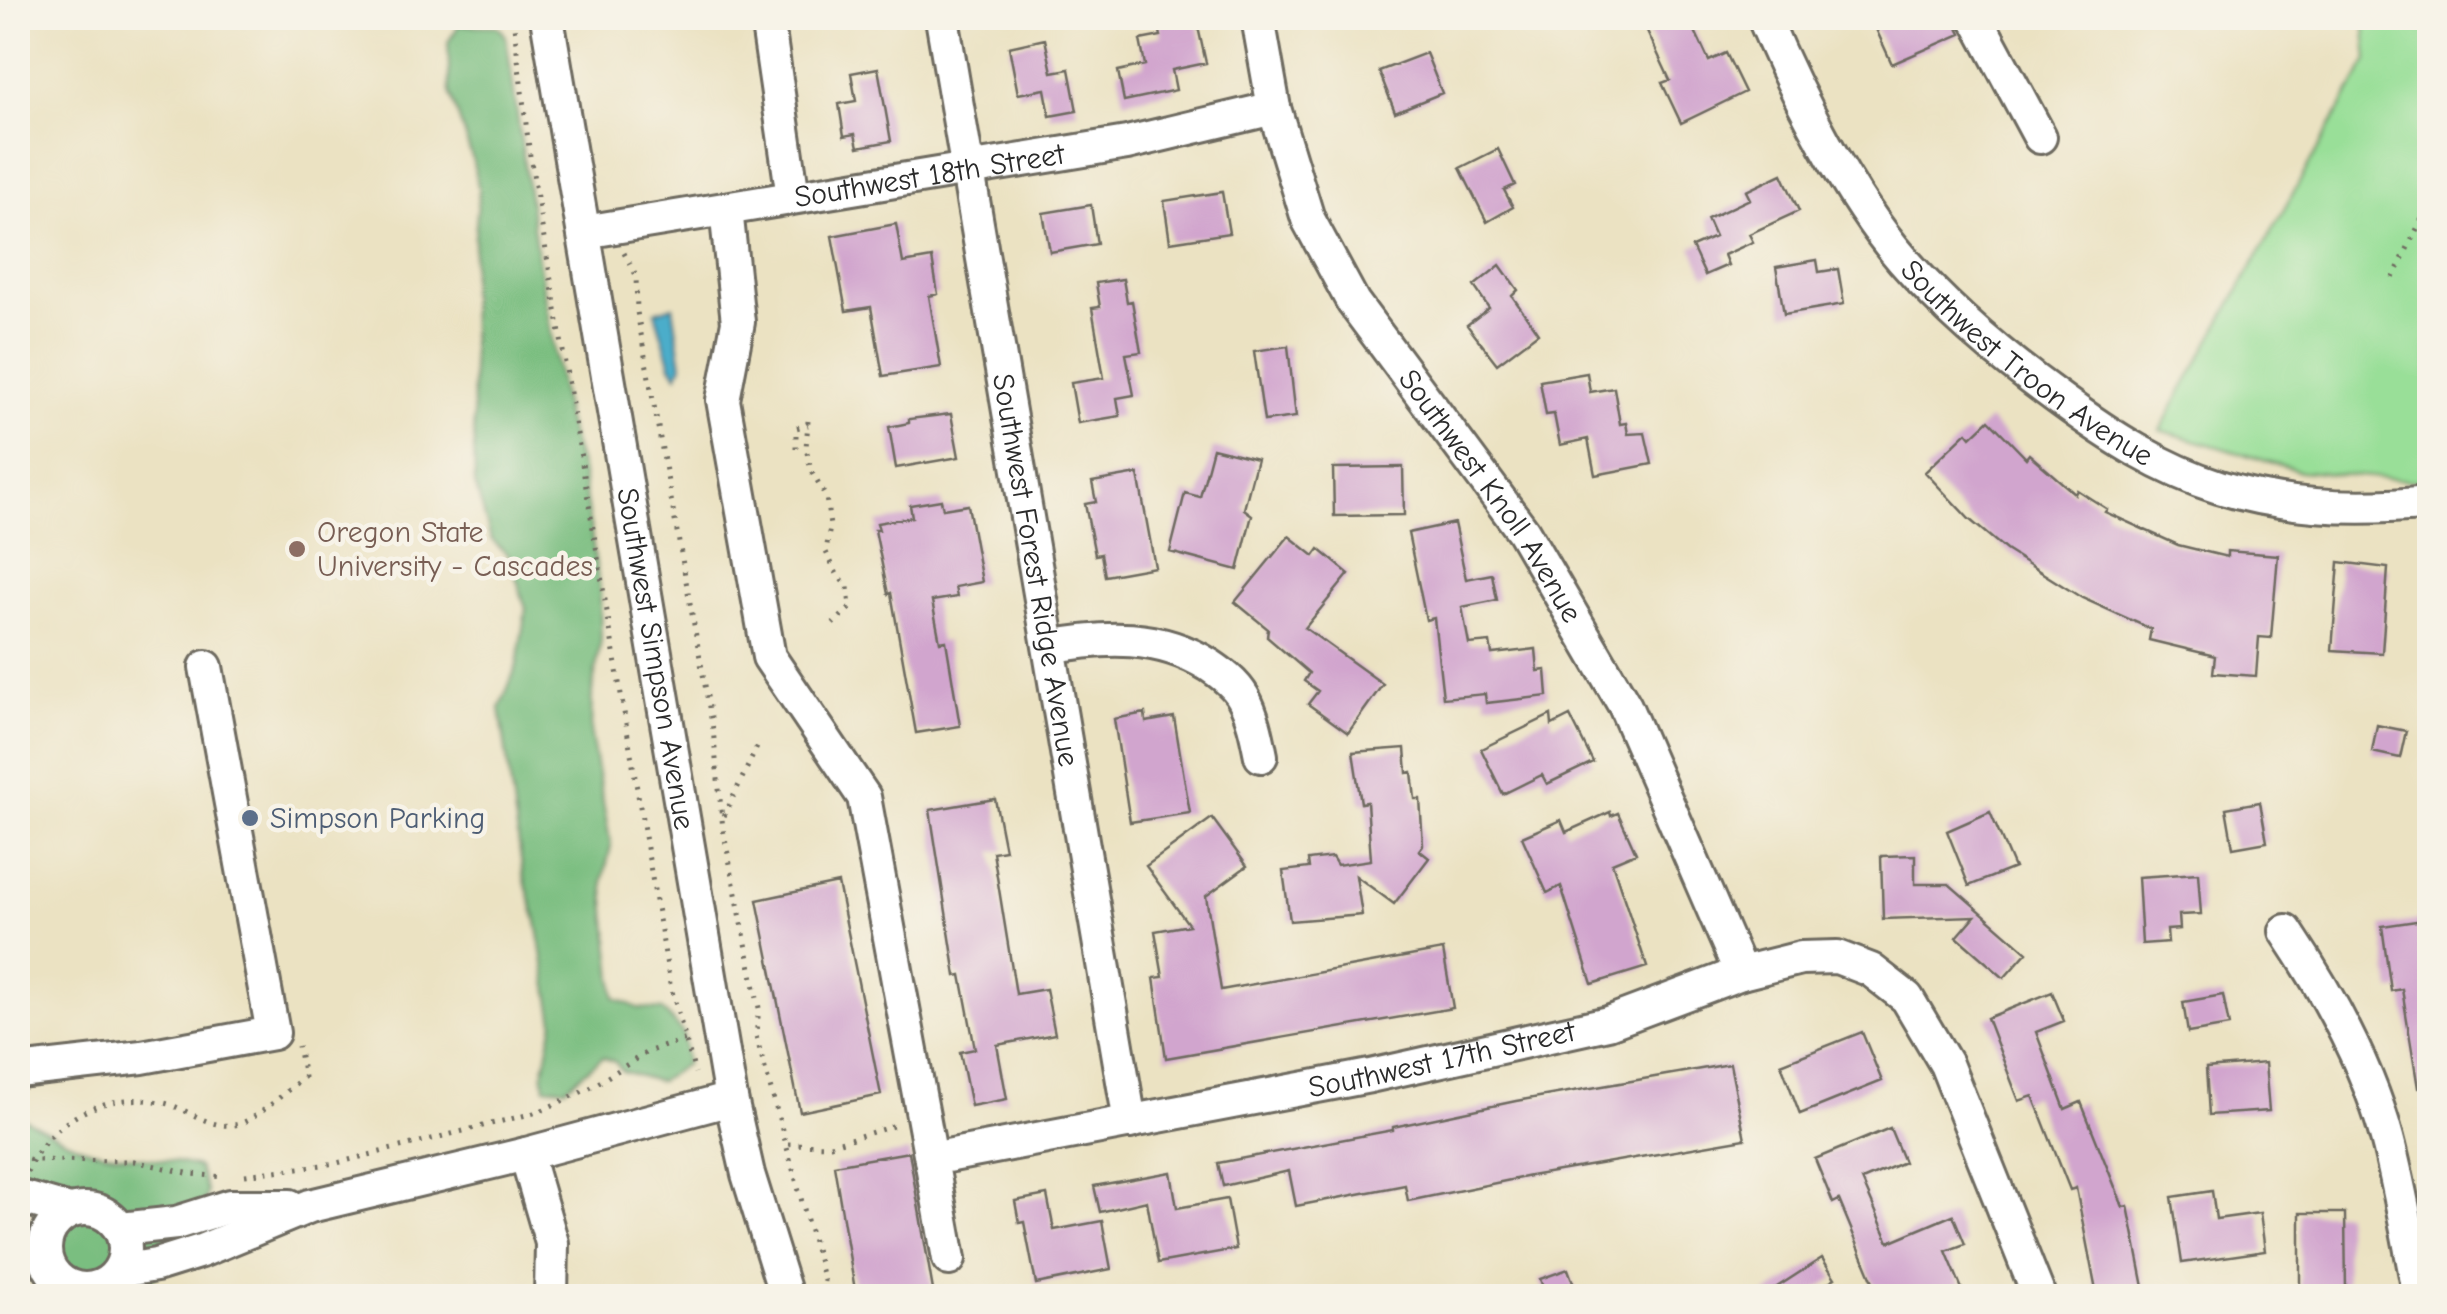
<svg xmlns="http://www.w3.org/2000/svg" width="2447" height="1314" viewBox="0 0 2447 1314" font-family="'Comic Neue',sans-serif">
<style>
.green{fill:#99df98;stroke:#628562;stroke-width:2.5}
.forest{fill:#7abe80;stroke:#527456;stroke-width:2.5}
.water{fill:#4badca;stroke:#3b6c7a;stroke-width:2.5}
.building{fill:#d1a5ce}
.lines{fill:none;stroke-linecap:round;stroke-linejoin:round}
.minor-casing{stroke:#6e6b60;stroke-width:38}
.path{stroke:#6e6b60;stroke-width:5;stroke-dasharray:2.5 8;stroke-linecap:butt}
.minor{stroke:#fff;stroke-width:32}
.education-dot{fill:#8d6e63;stroke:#f7f3e8;stroke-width:4}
.service-dot{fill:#5c6f8a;stroke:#f7f3e8;stroke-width:4}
.labels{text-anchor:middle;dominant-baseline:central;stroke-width:9;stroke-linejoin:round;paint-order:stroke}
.street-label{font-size:30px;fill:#2b2b2b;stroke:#f7f3e8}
.education-label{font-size:30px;fill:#785e54;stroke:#f7f3e8;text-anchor:start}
.service-label{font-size:30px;fill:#4e5e75;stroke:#f7f3e8;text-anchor:start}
</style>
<rect width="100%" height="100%" fill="#f7f3e8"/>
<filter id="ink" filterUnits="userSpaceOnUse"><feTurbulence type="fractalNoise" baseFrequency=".01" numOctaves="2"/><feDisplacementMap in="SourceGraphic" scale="20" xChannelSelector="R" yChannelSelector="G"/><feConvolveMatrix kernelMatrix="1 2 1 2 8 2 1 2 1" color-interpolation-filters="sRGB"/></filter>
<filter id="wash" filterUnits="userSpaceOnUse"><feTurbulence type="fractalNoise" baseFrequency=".0048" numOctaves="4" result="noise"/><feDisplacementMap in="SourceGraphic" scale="40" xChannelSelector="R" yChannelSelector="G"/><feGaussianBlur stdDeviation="2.25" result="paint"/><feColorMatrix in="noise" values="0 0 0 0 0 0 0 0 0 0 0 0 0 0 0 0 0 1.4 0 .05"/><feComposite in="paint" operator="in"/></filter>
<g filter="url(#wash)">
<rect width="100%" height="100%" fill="#ebe2c2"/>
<path class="green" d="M2364 18H2429V482L2301 471 2160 430 2368 60Z"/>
<path class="forest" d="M459 25 498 26 506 36 537 253 566 420 581 468 600 591 601 640 592 691 591 736 611 846 603 880 615 998 638 1008 662 1010 683 1033 686 1064 659 1082 622 1071 615 1062 603 1057 565 1088 545 1087 543 1074 554 1022 537 922 523 874 500 708 517 665 526 609 510 557 491 539 475 484 470 291 479 191 472 158 450 92 448 42Z
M25 1119C45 1129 67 1143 89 1149 125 1159 162 1156 198 1167L207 1192 193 1239 136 1296H55L47 1236 57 1211 18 1189V1120Z"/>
<path class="water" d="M673 306 682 365 677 375 671 365 655 312Z"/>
<g id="blocks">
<path class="building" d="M1157 18H1196L1206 63 1172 70 1176 90 1124 101 1118 71 1145 65 1140 40 1161 36Z
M1641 18H1689L1709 61 1726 53 1745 92 1681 123 1662 83 1670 80Z
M1871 18H1953L1961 34 1892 64Z
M1045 39 1052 72 1069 69 1077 111 1050 116 1045 89 1018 94 1009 47Z
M1426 53 1442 93 1395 112 1379 71Z
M878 68 891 141 858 147 855 134 844 136 839 104 856 101 851 73Z
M1498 149 1515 185 1504 190 1513 207 1487 222 1460 168Z
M1782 174 1799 211 1749 234 1753 242 1724 255 1728 265 1705 275 1692 247 1715 237 1707 219 1750 199 1746 191Z
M1222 192 1229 233 1170 242 1164 201Z
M1091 205 1097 244 1050 252 1043 213Z
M896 224 903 263 932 258 938 294 929 296 941 367 883 376 871 307 846 311 832 236Z
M1817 260 1819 272 1838 269 1844 304 1784 314 1776 267Z
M1500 265 1518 290 1512 296 1538 333 1497 364 1467 325 1489 308 1474 286Z
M1123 279 1127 302 1132 301 1141 352 1126 354 1134 395 1117 398 1120 416 1078 423 1071 383 1104 378 1092 308 1100 307 1096 283Z
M1288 346 1296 417 1264 421 1254 351Z
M1587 373 1590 392 1614 388 1620 424 1626 423 1628 434 1645 433 1652 464 1595 475 1588 439 1560 445 1554 414 1546 415 1540 381Z
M951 414 959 457 896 468 889 427 909 423V419Z
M1989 420 2026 458 2029 454 2075 494 2077 490 2107 509 2105 512 2178 545 2227 557V551L2278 555 2271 638 2259 637 2256 676 2213 673 2215 656 2149 640 2151 629 2082 598 2006 550 1969 519 1925 472 1967 432 1971 437Z
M1213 448 1257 459 1244 509 1252 515 1238 570 1170 552 1185 493 1200 497Z
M1403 467 1404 515 1334 516 1333 468Z
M1138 474 1155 567 1105 576 1101 554 1095 555 1085 504 1096 502 1092 482Z
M941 500 943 509 968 505 982 582 955 587 957 597 932 601 940 642 946 641 960 726 916 733 891 593 888 594 875 530H879L877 523 912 517 910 505Z
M1454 523 1466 579 1492 574 1497 600 1462 607 1469 644 1490 642 1492 654 1536 649 1538 671 1546 670 1548 696 1486 703 1485 694 1443 698 1434 618 1426 620 1408 533Z
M1289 536 1314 556 1319 549 1349 574 1305 628 1383 684 1348 733 1308 704 1318 691 1304 681 1309 673 1267 637 1268 629 1235 602Z
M2339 562 2388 568 2382 653 2332 650Z
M1145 713 1146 722 1174 717 1190 813 1130 822 1114 719Z
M1551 715 1552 725 1570 716 1593 762 1547 784 1542 775 1503 794 1481 749Z
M2377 725 2406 731 2400 758 2372 752Z
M1405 748 1407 773 1412 772 1415 799H1420L1423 845 1419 850 1429 858 1394 904 1356 876 1362 915 1290 921 1283 871 1309 868 1308 860 1332 857 1337 865 1371 860 1367 802 1361 803 1353 752Z
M995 799 1005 850 993 852 1016 994 1046 989 1055 1034 997 1045 1007 1099 971 1106 960 1052 975 1049 961 975 956 976 930 810Z
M2260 802 2267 842 2233 848 2226 808Z
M1610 812 1611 816 1618 813 1636 853 1612 863 1647 967 1592 984 1561 886 1547 893 1522 837 1561 820 1566 832Z
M1990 812 2014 868 1969 886 1947 831Z
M1212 818 1247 866 1206 896 1221 990 1443 950 1453 1008 1166 1058 1154 978 1163 977 1155 931 1189 925 1146 866Z
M1915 855V884H1949L2027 952 2004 978 1957 937 1975 916 1883 919 1881 856Z
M2198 873 2201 914 2179 915 2180 929 2167 930 2168 942 2142 944 2138 877Z
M838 883 881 1095 800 1112 757 900Z
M2430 919V1087L2418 1088 2402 989 2391 991 2382 926Z
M2052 992 2064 1021 2036 1032 2065 1109 2081 1102 2123 1207 2128 1206 2144 1287 2097 1296 2076 1188 2070 1190 2033 1096 2019 1101 1987 1018Z
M2223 995 2229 1026 2188 1033 2183 1002Z
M1862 1032 1882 1081 1800 1114 1781 1064Z
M2265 1063 2269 1111 2209 1115 2206 1068Z
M1730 1064 1745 1139 1530 1176 1408 1201 1405 1185 1296 1206 1289 1171 1223 1186 1218 1163 1393 1130V1127L1516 1101Z
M1890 1128 1904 1162 1862 1180 1889 1242 1953 1215 1965 1244 1946 1251 1965 1296H1879L1839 1200 1833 1203 1815 1159Z
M909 1152 934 1296H856L834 1165Z
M1171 1172 1177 1208 1227 1199 1236 1249 1158 1263 1147 1201 1100 1212 1094 1186Z
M2212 1191 2216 1219 2260 1213 2265 1251 2182 1263 2172 1197Z
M1047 1195 1054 1230 1102 1221 1111 1269 1036 1284 1024 1222 1019 1223 1015 1201Z
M2300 1213H2345L2346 1291H2300Z
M1822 1258 1835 1278 1806 1296H1763Z
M1568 1269 1578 1296H1546L1540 1279Z"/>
</g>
</g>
<g filter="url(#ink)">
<use href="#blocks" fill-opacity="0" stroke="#6e6b60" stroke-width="2.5"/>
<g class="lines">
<g class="minor-casing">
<g id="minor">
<path id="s1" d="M547 18 731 1099 748 1174 786 1296"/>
<path d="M767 18 793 197"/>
<path id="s2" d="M942 18 1130 1122"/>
<path id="s3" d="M1258 18 1274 108 1308 219 1353 302 1523 531 1625 706 1741 973"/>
<path id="s4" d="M1764 18C1796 94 1849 198 1903 260 1949 313 2004 359 2061 400 2110 436 2161 469 2219 487 2286 508 2361 510 2430 503"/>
<path d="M1976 18 2040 137"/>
<path d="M726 209 738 322 723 400 769 657 864 797 931 1159"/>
<path id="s5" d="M584 232 1127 143 1274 108"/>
<path d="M1050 647C1105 636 1159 634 1209 665 1221 673 1235 683 1243 697 1253 715 1257 736 1261 756"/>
<path d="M2286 931C2326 991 2368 1067 2387 1138 2401 1190 2409 1244 2420 1296"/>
<path d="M18 1071 142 1057 273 1033 206 667"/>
<path d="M526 1154 552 1243 551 1296"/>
<path d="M18 1196 70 1211"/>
<circle cx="85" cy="1249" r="40"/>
<path d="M121 1229 176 1223 230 1206H290"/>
<path id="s6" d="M949 1259 931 1159 1370 1076 1608 1023 1741 973 1801 958 1837 957 1871 970 1907 998 1946 1064 2039 1296"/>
<path d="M119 1271 156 1265 201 1251 310 1206 526 1154 731 1099"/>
</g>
</g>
<path class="path" d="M513 18 530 156 670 984 695 1073
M2386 18H2388
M624 253 636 275 637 312 713 729 723 829 759 1008 756 1036 824 1281 822 1296
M2393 278 2430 202
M808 421 806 448 811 471 826 497 830 526 826 552 838 576 848 587 850 608 833 624
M796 448V428L808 425
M724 816 759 743
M788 1144 830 1145 896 1125
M18 1156 32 1160 134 1161 191 1174 224 1177
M27 1172C51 1117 110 1088 168 1104 191 1111 209 1128 234 1125 256 1122 285 1091 304 1077L298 1046
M245 1175 337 1163 538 1112 590 1088 647 1052 686 1039
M166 1296 182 1290"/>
<use href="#minor" class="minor"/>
</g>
</g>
<circle class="education-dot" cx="297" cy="549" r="10"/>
<circle class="service-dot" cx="250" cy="818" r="10"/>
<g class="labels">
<g class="street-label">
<text stroke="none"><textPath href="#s5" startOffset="350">Southwest 18th Street</textPath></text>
<text stroke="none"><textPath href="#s4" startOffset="442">Southwest Troon Avenue</textPath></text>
<text stroke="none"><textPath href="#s3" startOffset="540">Southwest Knoll Avenue</textPath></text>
<text stroke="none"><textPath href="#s2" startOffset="560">Southwest Forest Ridge Avenue</textPath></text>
<text stroke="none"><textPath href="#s1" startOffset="650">Southwest Simpson Avenue</textPath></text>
<text stroke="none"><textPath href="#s6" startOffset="622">Southwest 17th Street</textPath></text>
</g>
<g class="education-label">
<text x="317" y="532">Oregon State<tspan x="317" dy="34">University - Cascades</tspan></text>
</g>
<g class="service-label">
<text x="270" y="818">Simpson Parking</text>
</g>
</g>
<rect width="2447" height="1314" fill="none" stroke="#f7f3e8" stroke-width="60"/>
</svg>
